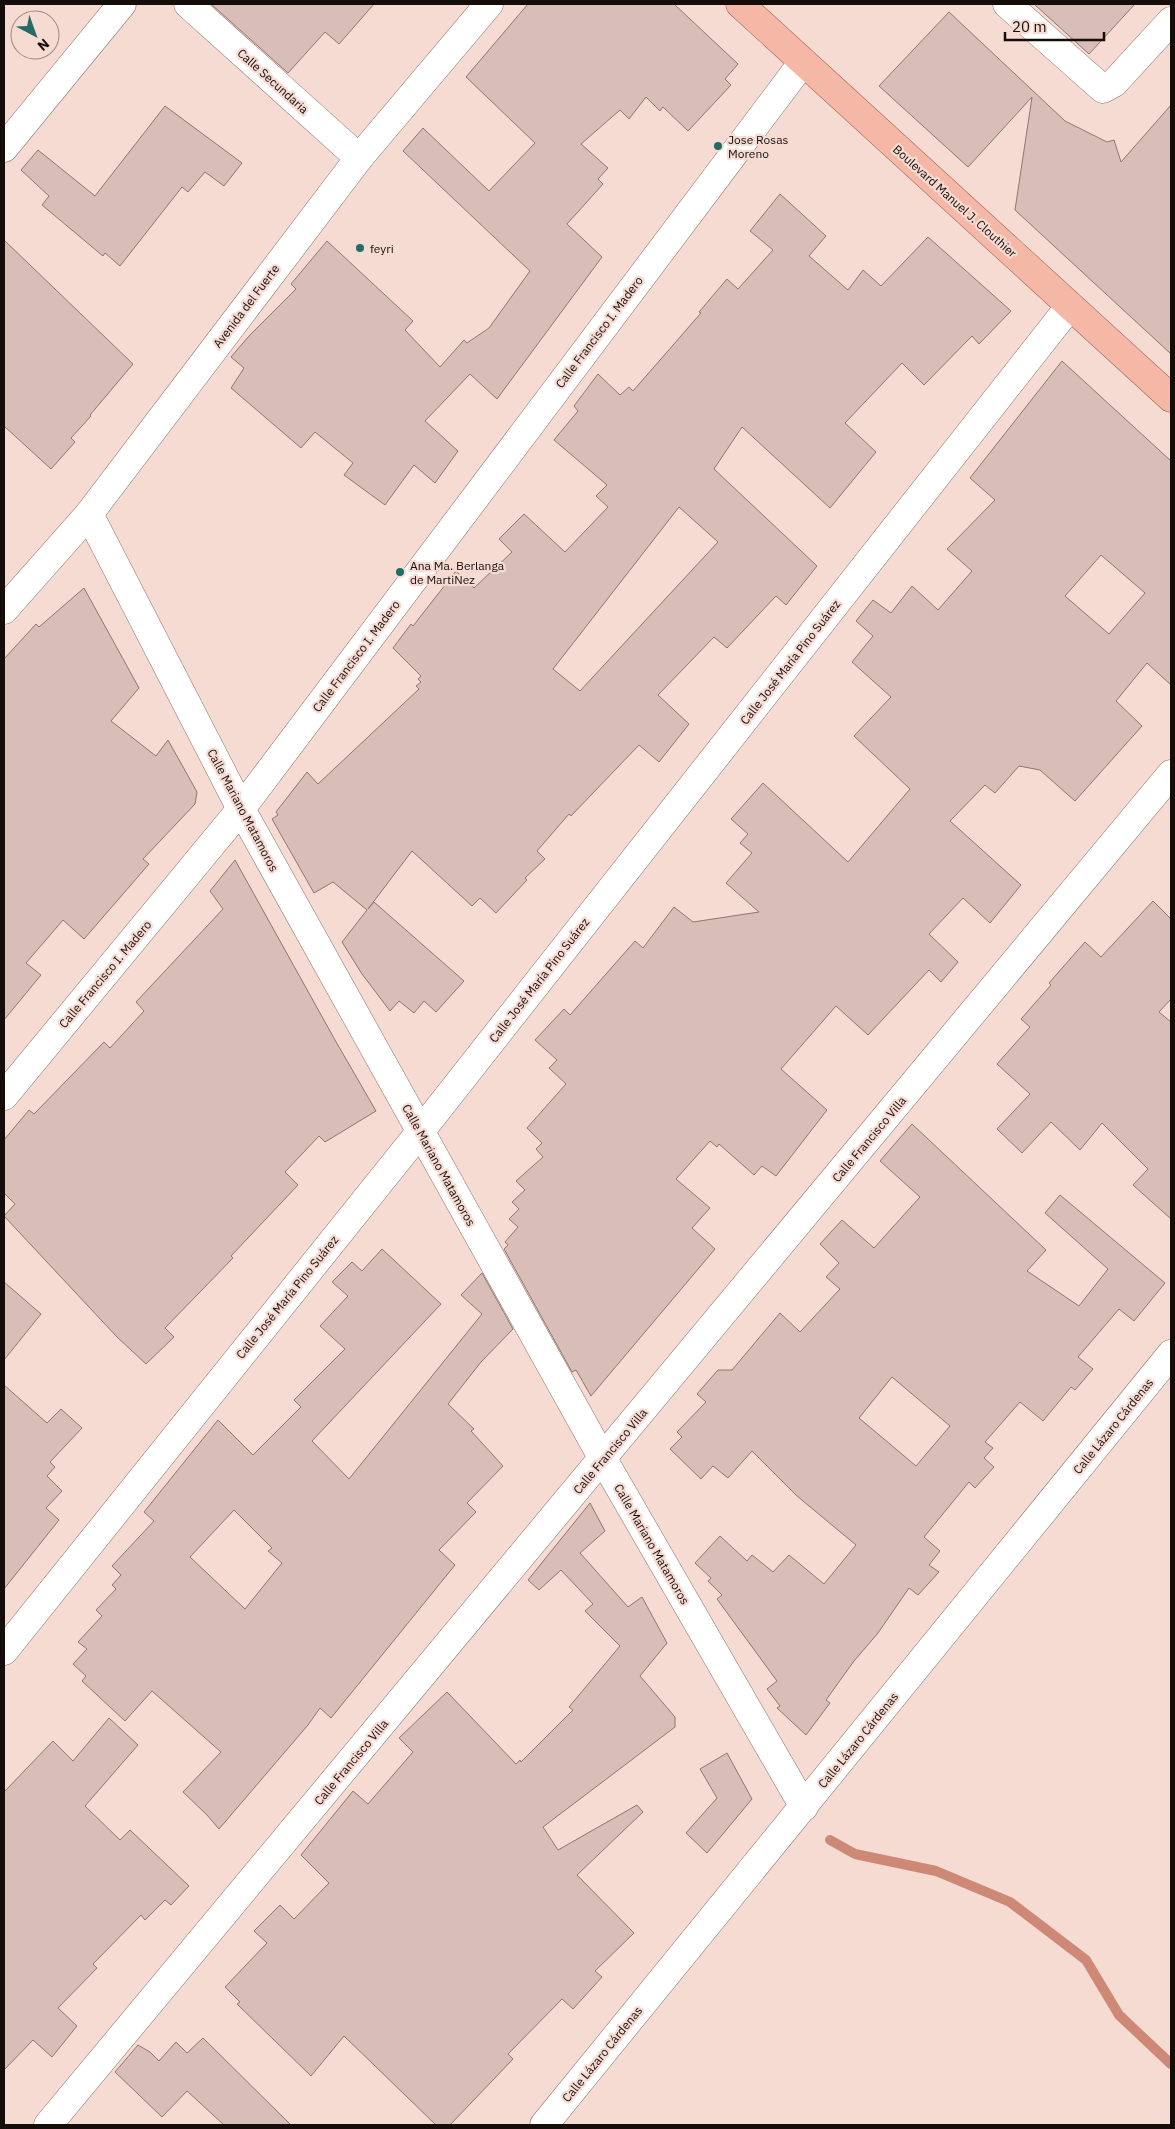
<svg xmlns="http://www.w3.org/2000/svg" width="1175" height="2129" viewBox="0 0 1175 2129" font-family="'IBM Plex Sans',sans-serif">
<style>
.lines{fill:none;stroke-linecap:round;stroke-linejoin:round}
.stream{stroke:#cd8876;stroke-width:10}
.building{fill:#d8beb7;stroke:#8f7670;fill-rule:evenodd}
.street-casing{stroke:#8b736c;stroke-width:29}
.secondary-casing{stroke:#8b736c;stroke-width:29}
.primary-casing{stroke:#a25d4a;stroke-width:29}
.street{stroke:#fff;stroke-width:28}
.secondary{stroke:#fff;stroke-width:28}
.primary{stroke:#f5b8a7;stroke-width:28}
.poi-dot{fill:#236c65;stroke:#f6dbd3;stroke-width:2}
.labels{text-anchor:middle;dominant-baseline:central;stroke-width:4.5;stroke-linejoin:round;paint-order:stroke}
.street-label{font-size:12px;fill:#150d0a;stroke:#f6dbd3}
.poi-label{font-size:12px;fill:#150d0a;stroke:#f6dbd3;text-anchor:start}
</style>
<rect width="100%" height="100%" fill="#f6dbd3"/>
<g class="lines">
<path class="stream" d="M830 1840 855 1854 936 1871 1010 1902 1086 1960 1119 2015 1171 2064"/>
</g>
<path class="building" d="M211 4H374L339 44 325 32 288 73Z
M528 4H674L738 64 725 79 731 85 688 131 663 107 660 111 646 97 629 119 620 110 581 144 608 168 598 179 603 184 567 224 602 257 497 399 470 374 425 421 458 451 435 483 414 465 385 505 344 475 353 463 315 432 301 448 231 388 244 368 231 357 249 336 296 289 291 284 327 241 413 321 405 330 440 367 464 340 467 343 489 328 530 271 403 151 423 128 489 191 535 143 466 77Z
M1034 4H1135L1089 54Z
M949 12 1065 121 1107 142 1114 140 1121 162 1171 105V354L1015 210 1032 97 968 167 879 86Z
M165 106 242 163 224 186 205 172 188 192 182 187 120 266 105 253 103 256 42 205 49 196 21 170 38 150 95 196Z
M780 194 826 236 809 256 848 290 863 270 881 286 928 237 1011 311 979 344 972 336 924 385 902 363 845 423 876 452 830 508 742 427 714 469 817 566 786 605 776 596 727 648 714 637 658 695 689 724 659 762 639 745 571 816 569 814 537 851 545 859 525 878 527 880 496 913 480 898 472 906 412 851 368 909 374 902 464 981 436 1012 424 1001 414 1013 399 1001 390 1011 362 974 342 942 367 910 333 882 314 893 272 819 278 815 276 812 307 772 318 784 419 689 416 686 421 682 418 679 421 676 393 648 411 624 413 626 456 571 474 588 512 552 499 539 524 514 565 552 608 507 596 496 607 485 554 440 578 411 574 406 598 374 620 395 629 387 633 391 701 313 699 312 727 279 738 289 773 250 750 231ZM679 507 718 542 580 691 553 669Z
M4 240 133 364 90 415 91 416 71 438 75 442 51 469 4 426Z
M1062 361 1171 461V685L1147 663 1116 701 1142 726 1075 801 1040 770 1019 766 995 793 985 785 950 821 1021 885 990 923 963 898 929 934 958 962 941 982 929 970 868 1035 836 1006 781 1069 827 1110 776 1176 762 1166 754 1175 719 1144 717 1147 710 1141 676 1179 710 1208 692 1228 715 1249 591 1396 576 1370 572 1372 504 1249 508 1245 505 1242 518 1227 509 1219 519 1209 512 1202 525 1190 516 1181 543 1157 536 1149 542 1143 527 1128 566 1084 549 1068 557 1060 535 1040 564 1009 570 1015 635 941 643 948 674 907 693 922 759 912 726 883 752 853 740 843 748 834 731 819 763 783 848 862 910 789 854 736 891 697 852 662 873 636 856 621 873 600 891 613 912 586 938 610 972 571 947 549 995 500 970 478ZM1101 555 1145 593 1109 634 1065 596Z
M84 588 139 688 111 721 156 756 168 740 197 792 195 804 143 859 149 864 84 939 63 920 26 963 41 975 4 1020V659L36 624 39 627Z
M235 860 335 1040 376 1111 325 1142 319 1136 285 1172 298 1185 231 1256 233 1258 165 1328 174 1337 146 1364 117 1337 4 1216 15 1204 4 1193V1140L29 1110 34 1114 104 1042 110 1048 144 1011 136 1002 223 909 210 891Z
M1153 901 1171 919V999L1159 1012 1171 1022V1219L1133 1185 1148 1169 1102 1123 1080 1150 1051 1122 1022 1153 997 1129 1030 1094 997 1064 1030 1027 1021 1019 1051 985 1049 983 1085 942 1101 957Z
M912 1124 1046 1250 1027 1271 1079 1306 1108 1269 1045 1213 1060 1195 1165 1283 1134 1321 1119 1309 1078 1357 1093 1369 1075 1390 1071 1387 1043 1421 1020 1402 985 1442 993 1448 984 1458 994 1467 975 1488 969 1482 924 1537 940 1551 929 1565 939 1572 918 1595 909 1588 878 1633 854 1661 826 1700 830 1703 806 1735 777 1708 780 1706 767 1689 777 1681 717 1599 722 1595 708 1581 711 1578 695 1563 720 1536 747 1561 752 1555 773 1572 789 1555 824 1584 856 1545 797 1496 752 1451 728 1478 713 1466 701 1479 670 1449 682 1437 677 1432 706 1402 697 1394 718 1370H732L780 1313 800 1332 840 1289 826 1277 839 1263 820 1244 842 1220 874 1248 920 1197 880 1161ZM892 1377 950 1426 916 1466 859 1418Z
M382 1249 441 1304 312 1441 349 1479 482 1314 461 1295 482 1273 513 1329 481 1362 448 1404 474 1429 471 1431 503 1466 467 1503 476 1512 439 1550 455 1565 331 1718 320 1708 308 1725 219 1829 207 1815 183 1792 221 1752 152 1691 125 1721 82 1681 86 1676 73 1664 87 1649 78 1642 102 1616 96 1610 116 1589 112 1585 121 1575 112 1566 154 1521 144 1512 218 1420 253 1455 301 1407 294 1400 345 1349 320 1326 348 1296 332 1282 352 1262 362 1271ZM234 1510 272 1548 268 1551 282 1563 245 1609 190 1557Z
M4 1282 41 1314 4 1360Z
M4 1385 47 1423 61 1409 82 1428 50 1462 55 1467 47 1476 62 1491 46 1508 59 1520 4 1589Z
M590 1503 605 1531 580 1553 628 1607 642 1597 667 1643 640 1676 675 1717V1727L543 1827 558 1850 637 1805 643 1812 577 1875 634 1933 595 1971 602 1977 573 2009 562 1999 508 2054 513 2059 450 2125H436L344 2036 311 2076 237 2004 240 2002 225 1987 267 1943 254 1931 280 1905 294 1919 329 1883 301 1855 353 1791 368 1804 413 1752 399 1738 447 1692 516 1764 520 1760 521 1762 573 1710 569 1707 620 1646 585 1611 593 1604 561 1570 539 1590 528 1580Z
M109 1718 138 1745 85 1806 120 1840 130 1830 189 1886 171 1905 165 1900 145 1920 141 1915 93 1964 97 1968 58 2008 77 2026 52 2057 33 2040 4 2070V1792L53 1741 73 1761Z
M727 1753 752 1799 707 1853 686 1833 717 1798 700 1769Z
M203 2038 291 2125H224L187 2091 162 2117 115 2072 138 2045 150 2052 159 2061 176 2042 187 2053Z"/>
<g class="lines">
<g class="street-casing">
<path id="street" d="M188 4 359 158
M1007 4 1103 89 1114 83 1171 21
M4 148 122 4
M89 514 241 809 603 1459 804 1807
M4 1096 241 809 803 62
M4 1651 420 1132 1070 306
M48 2125 1171 774
M544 2125 1171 1354"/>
</g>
<g class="secondary-casing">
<path id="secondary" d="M4 610 89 514 359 158 489 4"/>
</g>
<g class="primary-casing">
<path id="primary" d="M740 4 1171 398"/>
</g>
<use href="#street" class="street"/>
<use href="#secondary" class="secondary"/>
<use href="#primary" class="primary"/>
</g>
<g class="poi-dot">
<circle cx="718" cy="146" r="5"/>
<circle cx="360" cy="248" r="5"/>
<circle cx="400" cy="572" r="5"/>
</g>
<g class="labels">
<g class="street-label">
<text transform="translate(273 81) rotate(42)">Calle Secundaria</text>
<text transform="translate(955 201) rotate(42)">Boulevard Manuel J. Clouthier</text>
<text transform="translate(246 306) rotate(-53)">Avenida del Fuerte</text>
<text transform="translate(599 332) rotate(-53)">Calle Francisco I. Madero</text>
<text transform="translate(356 656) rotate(-53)">Calle Francisco I. Madero</text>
<text transform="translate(790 662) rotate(-52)">Calle José María Pino Suárez</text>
<text transform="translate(243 810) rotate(62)">Calle Mariano Matamoros</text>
<text transform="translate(105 974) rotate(-50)">Calle Francisco I. Madero</text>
<text transform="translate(539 980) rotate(-52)">Calle José María Pino Suárez</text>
<text transform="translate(869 1139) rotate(-50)">Calle Francisco Villa</text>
<text transform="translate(439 1165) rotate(61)">Calle Mariano Matamoros</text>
<text transform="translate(287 1297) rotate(-51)">Calle José María Pino Suárez</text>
<text transform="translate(1113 1426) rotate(-51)">Calle Lázaro Cárdenas</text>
<text transform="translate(610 1451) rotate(-50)">Calle Francisco Villa</text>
<text transform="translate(652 1544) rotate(60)">Calle Mariano Matamoros</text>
<text transform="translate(858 1740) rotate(-51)">Calle Lázaro Cárdenas</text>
<text transform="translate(351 1762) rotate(-50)">Calle Francisco Villa</text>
<text transform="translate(602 2054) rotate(-51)">Calle Lázaro Cárdenas</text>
</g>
<g class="poi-label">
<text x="728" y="139">Jose Rosas<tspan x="728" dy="14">Moreno</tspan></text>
<text x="370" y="248">feyri</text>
<text x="410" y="565">Ana Ma. Berlanga<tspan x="410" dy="14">de MartiNez</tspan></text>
</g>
</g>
<rect width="1175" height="2129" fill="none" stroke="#150d0a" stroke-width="10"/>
<g transform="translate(35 35) rotate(139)"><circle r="24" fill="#f6dbd3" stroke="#9c8983"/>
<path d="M0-4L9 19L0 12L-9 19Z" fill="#236c65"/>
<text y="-8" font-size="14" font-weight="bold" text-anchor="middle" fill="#150d0a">N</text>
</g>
<path d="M1005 32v8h99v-8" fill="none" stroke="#150d0a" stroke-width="2.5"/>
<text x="1012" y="32" font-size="15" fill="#150d0a" stroke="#f6dbd3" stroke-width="4" paint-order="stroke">20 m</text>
</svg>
